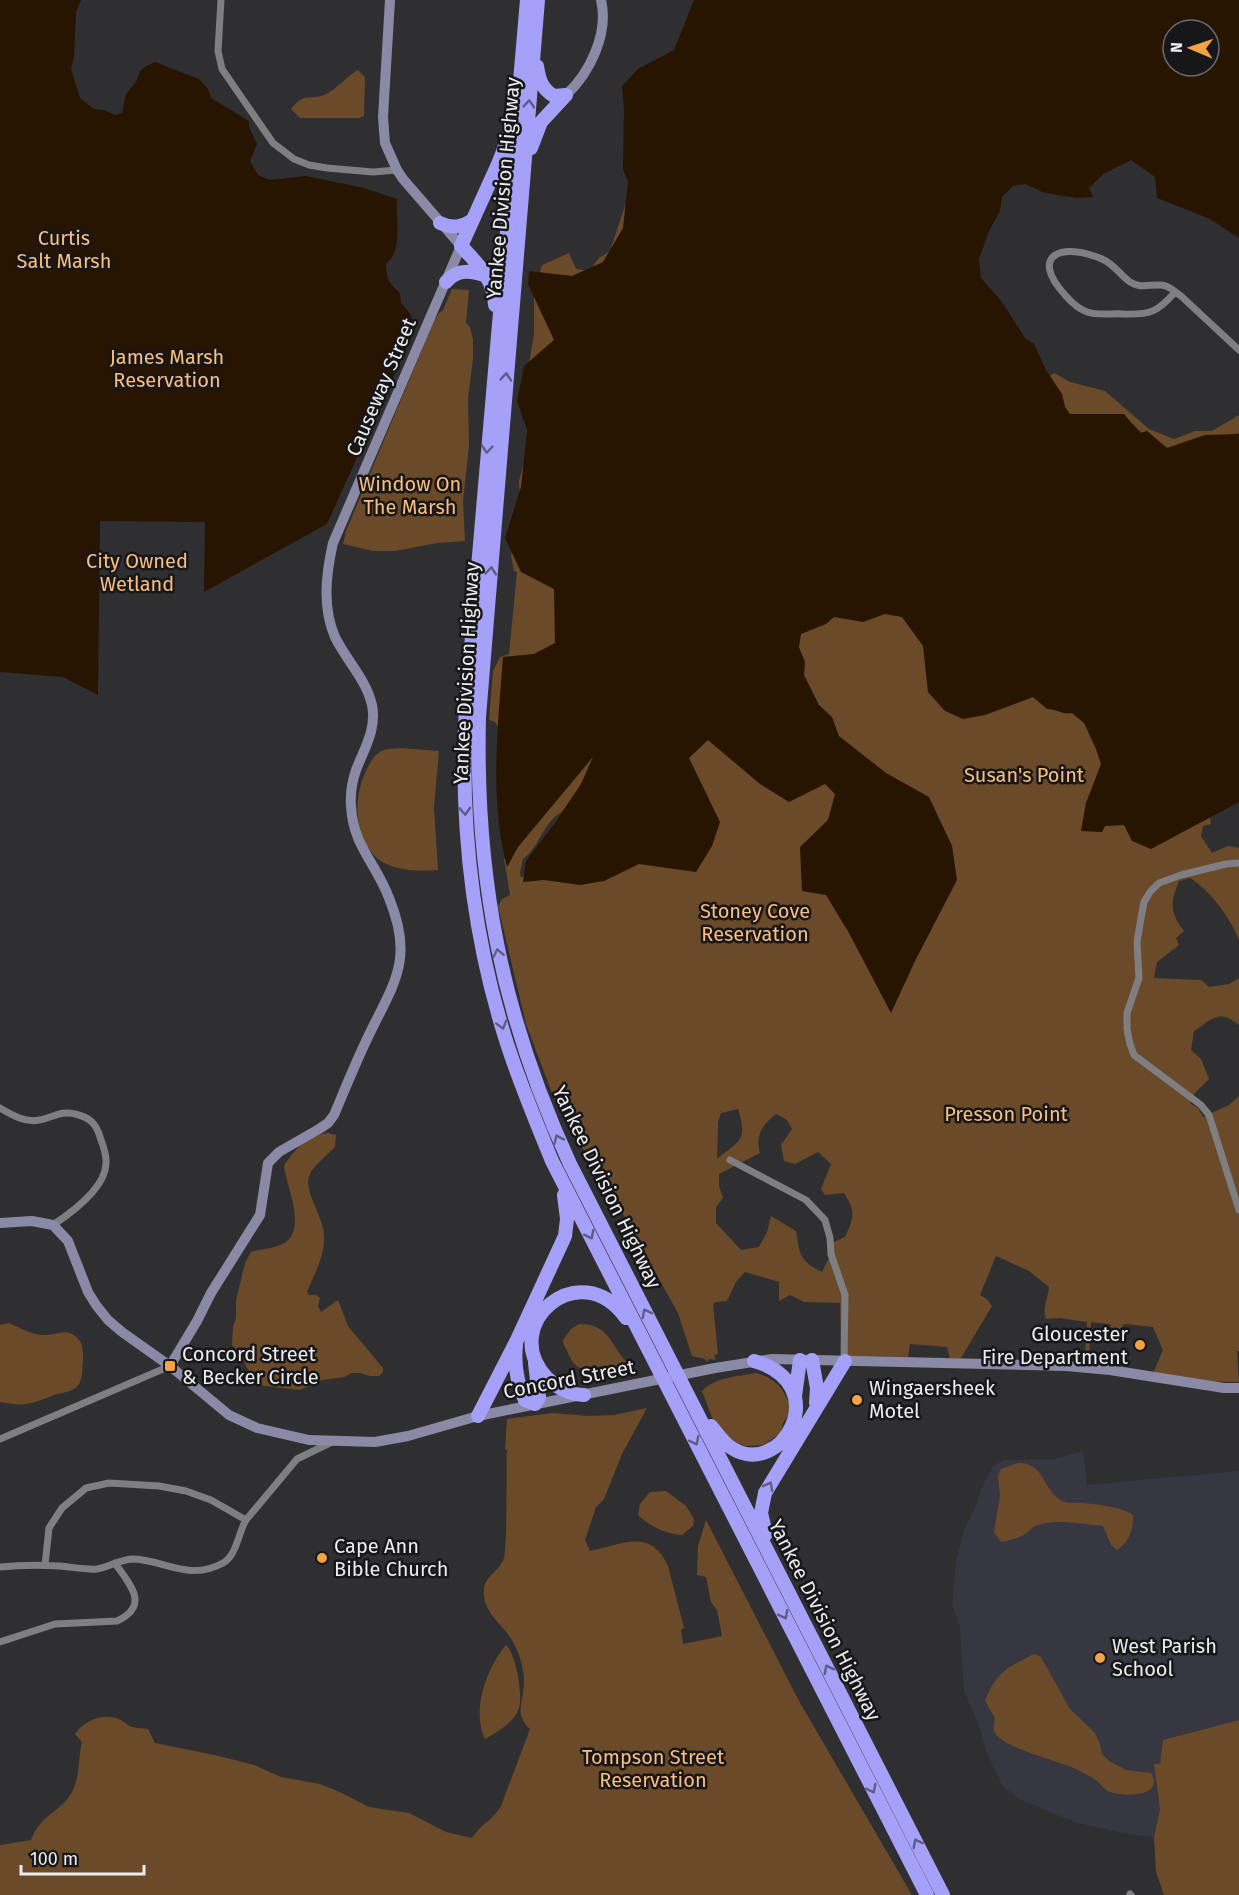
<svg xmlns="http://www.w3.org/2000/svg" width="1239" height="1895" viewBox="0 0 1239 1895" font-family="'Fira Sans',sans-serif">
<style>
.built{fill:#373741}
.green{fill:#6a4a28;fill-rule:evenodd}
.water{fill:#271401;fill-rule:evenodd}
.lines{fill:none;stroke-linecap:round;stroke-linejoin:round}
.street{stroke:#7f7f83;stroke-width:7}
.secondary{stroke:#8a89a6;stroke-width:10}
.highway{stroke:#a5a1f9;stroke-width:14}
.oneway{stroke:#5e5c89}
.poi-dot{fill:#f4a344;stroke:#171719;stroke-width:2}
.labels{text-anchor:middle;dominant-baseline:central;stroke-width:5;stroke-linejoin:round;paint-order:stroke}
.street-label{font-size:20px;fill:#ececef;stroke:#171719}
.park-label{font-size:20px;fill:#fabe80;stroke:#171719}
.poi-label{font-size:20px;fill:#ececef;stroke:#171719;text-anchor:start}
</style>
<rect width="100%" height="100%" fill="#2f2f32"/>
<path class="built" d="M1083 1451 1087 1485 1239 1471V1720L1163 1740 1160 1764 1154 1765 1160 1809 1154 1837 1127 1834 1074 1822 1019 1799 1002 1785 985 1748 979 1725 964 1691 960 1626 952 1605 956 1563 963 1533 977 1503 981 1489 992 1468 1003 1460 1054 1459Z"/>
<path class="green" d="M696 0 787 644 810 618 893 607 1025 694 1075 711 1209 806 1211 824 1203 826 1201 836 1212 853 1228 846 1239 848V940C1231 919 1210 890 1190 878L1179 881C1170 903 1170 913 1184 931L1176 938 1179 945 1157 962 1154 978 1201 980 1209 987 1229 984 1239 978V1025C1219 1009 1213 1018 1194 1031L1191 1050 1201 1059 1209 1079 1190 1098 1191 1104 1198 1108 1203 1117 1229 1105 1239 1096V1351H1237L1239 1382 1192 1381 1153 1373 1163 1350 1153 1327 1124 1324 1117 1335 1109 1324 1091 1322 1089 1355 1085 1354 1087 1322 1060 1318 1046 1319C1042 1307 1048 1300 1049 1287L1029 1271 996 1256 980 1295 987 1299 992 1306 961 1358 950 1359 947 1347 910 1344 908 1357 848 1356 841 1350 840 1303 804 1302 790 1295 779 1301V1282L745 1272 736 1282 727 1301 716 1302 713 1304 718 1354 714 1355 716 1360 709 1359 707 1362 705 1359 692 1356 678 1313 598 1169 575 1138 555 1101 526 1024 498 906 502 899 510 895 504 859 507 855 505 738 495 722 489 720 493 671 500 657 509 654 517 572 514 571 511 555 522 520 519 481 526 455 528 370 534 334V294L542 265 569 253 576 269 589 271 599 258 610 251 687 19ZM563 811 553 825 529 875 521 877 520 873 523 859C539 848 543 822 563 811ZM738 1109C748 1141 740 1140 717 1159L718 1122 721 1113ZM776 1114 787 1120 792 1129 781 1145 784 1161 795 1164 818 1152 831 1164 821 1189 825 1195 844 1193C856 1212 854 1217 845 1237L834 1242 831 1254 822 1272C799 1261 800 1254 796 1231L771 1216 767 1232 759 1247 741 1250 716 1223V1207L723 1198 719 1186V1174L760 1153C755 1136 762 1125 776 1114Z
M358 70 365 77 364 116 359 118H300L291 109C306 90 310 102 326 94 338 88 346 77 358 70Z
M452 289 469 290 466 323 470 327 473 339V359L468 398 469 446 463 501 465 541 437 543 395 551H373L343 544 346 531 433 323 439 313 443 310Z
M1054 373 1070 382 1105 391 1149 429 1174 439 1195 431H1212L1239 415V433L1168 448 1149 440 1133 424 1118 416 1066 414 1045 380Z
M400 748 439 751 434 807 438 870C418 872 386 871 372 853 353 830 354 794 367 769 370 762 375 754 382 751 387 748 395 749 400 748Z
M328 1133 336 1135 335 1147C329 1153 313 1167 310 1174 302 1191 323 1214 324 1235 325 1257 315 1272 307 1292L309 1295H316L320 1298 318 1306 321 1312 338 1300 348 1326 383 1368V1372L379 1376H370L361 1373H352L344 1377 322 1380 300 1390 264 1386 255 1383 239 1352 232 1345 233 1327 236 1318V1301L245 1263 251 1252C260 1249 270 1249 278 1246 311 1236 286 1186 284 1166 294 1149 308 1136 328 1133Z
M9 1323C21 1328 31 1335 44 1335 55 1335 66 1328 75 1336 84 1342 83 1352 83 1361 82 1368 83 1378 79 1384 73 1393 63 1392 54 1395 31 1404 26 1407 0 1402V1325Z
M579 1324C608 1323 610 1344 626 1361L625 1369C615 1378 610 1372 599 1370 582 1367 577 1373 568 1353 566 1348 563 1346 563 1340L571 1329Z
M756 1373C777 1378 786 1391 791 1411L783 1423 781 1433 763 1445 746 1446 733 1442 713 1420 702 1391C717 1376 737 1377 756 1373Z
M647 1408 622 1454 604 1499 596 1507 585 1540 590 1551C622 1545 650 1527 668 1566L684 1628 681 1630 683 1644 722 1636 717 1610 711 1602 706 1577 697 1575 698 1546 706 1520 799 1701 912 1895H0V1845L31 1840C41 1814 59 1813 71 1794 80 1779 78 1758 82 1742L75 1734C85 1719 105 1712 121 1720 122 1721 129 1725 129 1726 135 1728 142 1728 148 1729L155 1743 219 1756 254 1765 281 1777 320 1784 342 1793 369 1807 409 1813 446 1832 472 1838C480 1825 494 1819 501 1806L530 1729C513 1713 524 1702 524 1682 524 1669 520 1654 513 1642 504 1625 487 1617 484 1596 482 1577 495 1575 503 1561 508 1553 506 1467 507 1450L505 1449 507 1419 553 1413 588 1416 614 1415Z
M1018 1463C1043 1462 1043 1488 1059 1499 1066 1504 1075 1503 1082 1503 1096 1504 1122 1507 1133 1515 1134 1529 1129 1542 1117 1550L1111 1545 1103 1526C1084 1524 1053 1518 1035 1526 1031 1528 1031 1529 1028 1532 1020 1538 1010 1540 1001 1542L994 1532 1000 1496 998 1476 1001 1469Z
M666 1491 686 1506 694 1519 693 1526 682 1535C666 1534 649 1526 638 1515L640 1504 650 1492Z
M506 1645C516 1654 523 1694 519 1708 514 1723 497 1732 485 1739 471 1711 487 1667 506 1645Z
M1034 1654 1041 1657 1070 1709 1095 1733 1100 1744 1102 1754 1109 1761 1126 1770 1151 1773C1165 1797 1125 1797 1110 1792 1105 1791 1101 1784 1097 1781 1091 1776 1083 1773 1076 1769 1060 1761 1000 1748 994 1731 993 1727 994 1722 995 1718L985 1701C997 1671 1007 1668 1034 1654Z
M1239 1720V1895H1164L1156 1872 1154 1837 1160 1809 1154 1764H1160L1163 1740Z"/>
<path class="water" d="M0 0H81L76 12 74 57 71 69 80 98 94 109 104 110 115 115 122 113 126 94 136 82 140 71 146 66 155 62 199 79 208 89 211 98 249 121V127L257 144 250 161 258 175 270 180 306 176 364 188 397 199C395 219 404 249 386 264 386 278 390 285 400 293L401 303 409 312 416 327 327 524 204 592 205 522 100 521 98 695 63 677 0 672Z
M694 0H1239V238L1210 219 1157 198 1155 177 1131 160 1103 174 1089 188 1093 197 1077 198 1045 193 1025 184 1013 186 1002 197 1000 211 989 231 979 259 981 278 1002 302 1025 338 1034 344 1046 370 1062 394 1065 407 1070 414H1124L1140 433 1147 431 1167 448 1205 435 1239 434V802L1151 849 1132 841 1124 825 1105 826 1102 832 1081 831 1086 803 1101 764 1096 749 1084 723 1072 713C1062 715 1057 709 1047 709L1033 697 985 715 963 719 945 711 928 692 923 646 902 617 885 614 863 622 834 617 826 624 801 634 799 647 805 662 804 675 819 705 832 717 839 736 886 773 929 797 952 846 957 880 915 961 891 1013 849 933 826 895 802 891 800 847 828 820 835 794 825 784 789 802 760 784 708 740 689 758 720 822 712 846 696 872 639 864 604 881 580 885 544 880 523 882 526 861 554 824 581 784 593 757 518 847 507 867C489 800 498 726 503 657L534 654 555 643 554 589 521 572 505 538 521 487 527 430 517 401 524 366 554 340 528 284 529 271 572 276 603 262 623 228 628 181 623 170 624 109 622 86 638 69 674 50ZM1173 30H1209V66H1173Z"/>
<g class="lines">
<path class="street" d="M221 0 218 51 222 69 273 143 294 159 309 165 327 168 373 172 397 170
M1175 292C1158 312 1150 315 1124 314 1111 313 1099 316 1087 312 1079 309 1071 302 1065 295 1028 254 1063 242 1102 259 1114 264 1120 275 1130 282 1141 289 1150 284 1161 285 1169 285 1175 292 1181 296L1239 350
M1239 863 1226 864 1181 875 1159 883 1150 892 1144 902 1141 918 1137 942 1139 978 1127 1013V1029L1130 1044 1134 1055 1201 1105 1209 1115 1239 1210
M0 1108C12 1115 25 1123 39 1120 52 1118 61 1110 75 1114 89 1117 96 1123 100 1137 103 1145 107 1155 106 1164 105 1188 71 1213 53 1225
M730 1160 806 1200 825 1220 830 1238 831 1254 845 1295 844 1361
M0 1439 170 1366
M45 1565 49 1528 62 1508 86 1488 109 1483 159 1486 186 1491 211 1500 246 1520
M0 1567C20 1565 40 1565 60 1566 72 1567 85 1570 97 1569 109 1567 119 1560 132 1559 163 1559 189 1582 223 1563 237 1555 238 1533 246 1520L297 1459 332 1442
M0 1642 55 1624 117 1621C151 1605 129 1584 115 1563
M1130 1894 1131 1895"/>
<path class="secondary" d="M566 95C590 73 609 33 601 0
M0 1223 32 1221 53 1225 68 1241 88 1292 96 1305 108 1320 122 1332 170 1366 229 1415 257 1428 309 1440 375 1442 408 1436 478 1416 715 1368 772 1359 1066 1366 1110 1370 1224 1388H1239
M170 1366 197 1321 211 1293 260 1215 268 1163 279 1152 319 1129 328 1123 334 1115C345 1089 355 1064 367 1039 393 984 415 961 389 898 376 863 353 846 351 806 350 794 352 782 356 770 364 749 377 729 372 705 366 679 346 660 335 637 322 607 326 574 333 543L461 246 403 179 397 170 385 143 383 117 390 0"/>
<path class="highway" d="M527 0 466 706C460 816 471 927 504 1034 517 1077 535 1119 552 1161L927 1895
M538 0 479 717C475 879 502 1016 570 1164L943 1895
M537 66C539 80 542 89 554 96L566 95
M531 148 541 122 566 95
M440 223C453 229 462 227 473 220
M446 282C457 269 471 270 486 276
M495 305C494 279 478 264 461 246L499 162 510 133
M516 1345C514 1364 517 1383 525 1400L535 1404 539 1397 535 1363
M812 1360 817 1388 816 1403
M584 1395C571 1395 557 1388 547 1378 497 1325 580 1253 626 1318
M795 1396 800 1360
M478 1416 517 1340 565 1236 567 1219 564 1195
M711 1426C717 1433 722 1441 730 1447 781 1482 836 1384 754 1361
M766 1534 761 1513 765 1493 845 1361"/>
</g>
<defs><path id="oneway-chevron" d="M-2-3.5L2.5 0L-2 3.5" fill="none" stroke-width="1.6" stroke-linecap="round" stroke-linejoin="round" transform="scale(1.5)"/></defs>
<g class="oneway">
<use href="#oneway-chevron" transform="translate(529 104) rotate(-85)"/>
<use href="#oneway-chevron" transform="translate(506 377) rotate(-85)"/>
<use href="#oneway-chevron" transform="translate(487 449) rotate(95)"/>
<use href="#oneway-chevron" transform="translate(491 571) rotate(-85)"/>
<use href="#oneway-chevron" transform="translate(465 811) rotate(87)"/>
<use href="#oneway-chevron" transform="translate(498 953) rotate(-102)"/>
<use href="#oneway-chevron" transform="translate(502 1025) rotate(74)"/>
<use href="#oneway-chevron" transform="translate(558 1139) rotate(-114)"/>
<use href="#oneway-chevron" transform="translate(590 1235) rotate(63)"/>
<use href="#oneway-chevron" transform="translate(646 1313) rotate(-118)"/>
<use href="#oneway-chevron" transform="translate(695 1441) rotate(63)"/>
<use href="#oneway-chevron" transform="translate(769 1486) rotate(-62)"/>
<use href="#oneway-chevron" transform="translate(784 1615) rotate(63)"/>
<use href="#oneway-chevron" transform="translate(828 1669) rotate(-117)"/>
<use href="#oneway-chevron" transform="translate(872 1789) rotate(63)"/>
<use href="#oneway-chevron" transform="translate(917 1843) rotate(-117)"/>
</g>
<g class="poi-dot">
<circle cx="1140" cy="1345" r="6"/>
<rect x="164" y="1360" width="12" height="12" rx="3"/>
<circle cx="857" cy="1400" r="6"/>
<circle cx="322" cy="1558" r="6"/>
<circle cx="1100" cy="1658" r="6"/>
</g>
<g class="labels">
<g class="street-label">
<text transform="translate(503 188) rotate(-85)">Yankee Division Highway</text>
<text transform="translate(381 387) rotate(-67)">Causeway Street</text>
<text transform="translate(466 673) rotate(-87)">Yankee Division Highway</text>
<text transform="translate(607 1187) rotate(64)">Yankee Division Highway</text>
<text transform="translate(569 1379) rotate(-11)">Concord Street</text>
<text transform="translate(825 1620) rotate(63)">Yankee Division Highway</text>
</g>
<g class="park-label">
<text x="64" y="238">Curtis<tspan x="64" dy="23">Salt Marsh</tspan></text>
<text x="167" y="357">James Marsh<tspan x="167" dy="23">Reservation</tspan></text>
<text x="410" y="484">Window On<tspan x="410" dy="23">The Marsh</tspan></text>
<text x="137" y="561">City Owned<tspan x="137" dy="23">Wetland</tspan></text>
<text x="1024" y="775">Susan's Point</text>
<text x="755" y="911">Stoney Cove<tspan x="755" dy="23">Reservation</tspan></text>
<text x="1006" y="1114">Presson Point</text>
<text x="653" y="1757">Tompson Street<tspan x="653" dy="23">Reservation</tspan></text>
</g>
<g class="poi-label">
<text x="1128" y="1334" text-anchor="end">Gloucester<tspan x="1128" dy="23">Fire Department</tspan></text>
<text x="182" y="1354">Concord Street<tspan x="182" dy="23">&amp; Becker Circle</tspan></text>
<text x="869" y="1388">Wingaersheek<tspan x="869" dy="23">Motel</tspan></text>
<text x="334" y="1546">Cape Ann<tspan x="334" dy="23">Bible Church</tspan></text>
<text x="1112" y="1646">West Parish<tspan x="1112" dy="23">School</tspan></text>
</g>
</g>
<g transform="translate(1191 48) rotate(272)"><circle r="28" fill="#171719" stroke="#6c6c6f" stroke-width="1.5"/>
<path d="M0-4.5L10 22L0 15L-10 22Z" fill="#f4a344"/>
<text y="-9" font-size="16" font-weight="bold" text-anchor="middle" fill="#ececef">N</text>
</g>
<path d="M21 1865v9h123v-9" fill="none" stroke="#ececef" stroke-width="3"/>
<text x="30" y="1865" font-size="18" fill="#ececef" stroke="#171719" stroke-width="4.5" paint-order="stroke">100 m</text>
</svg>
